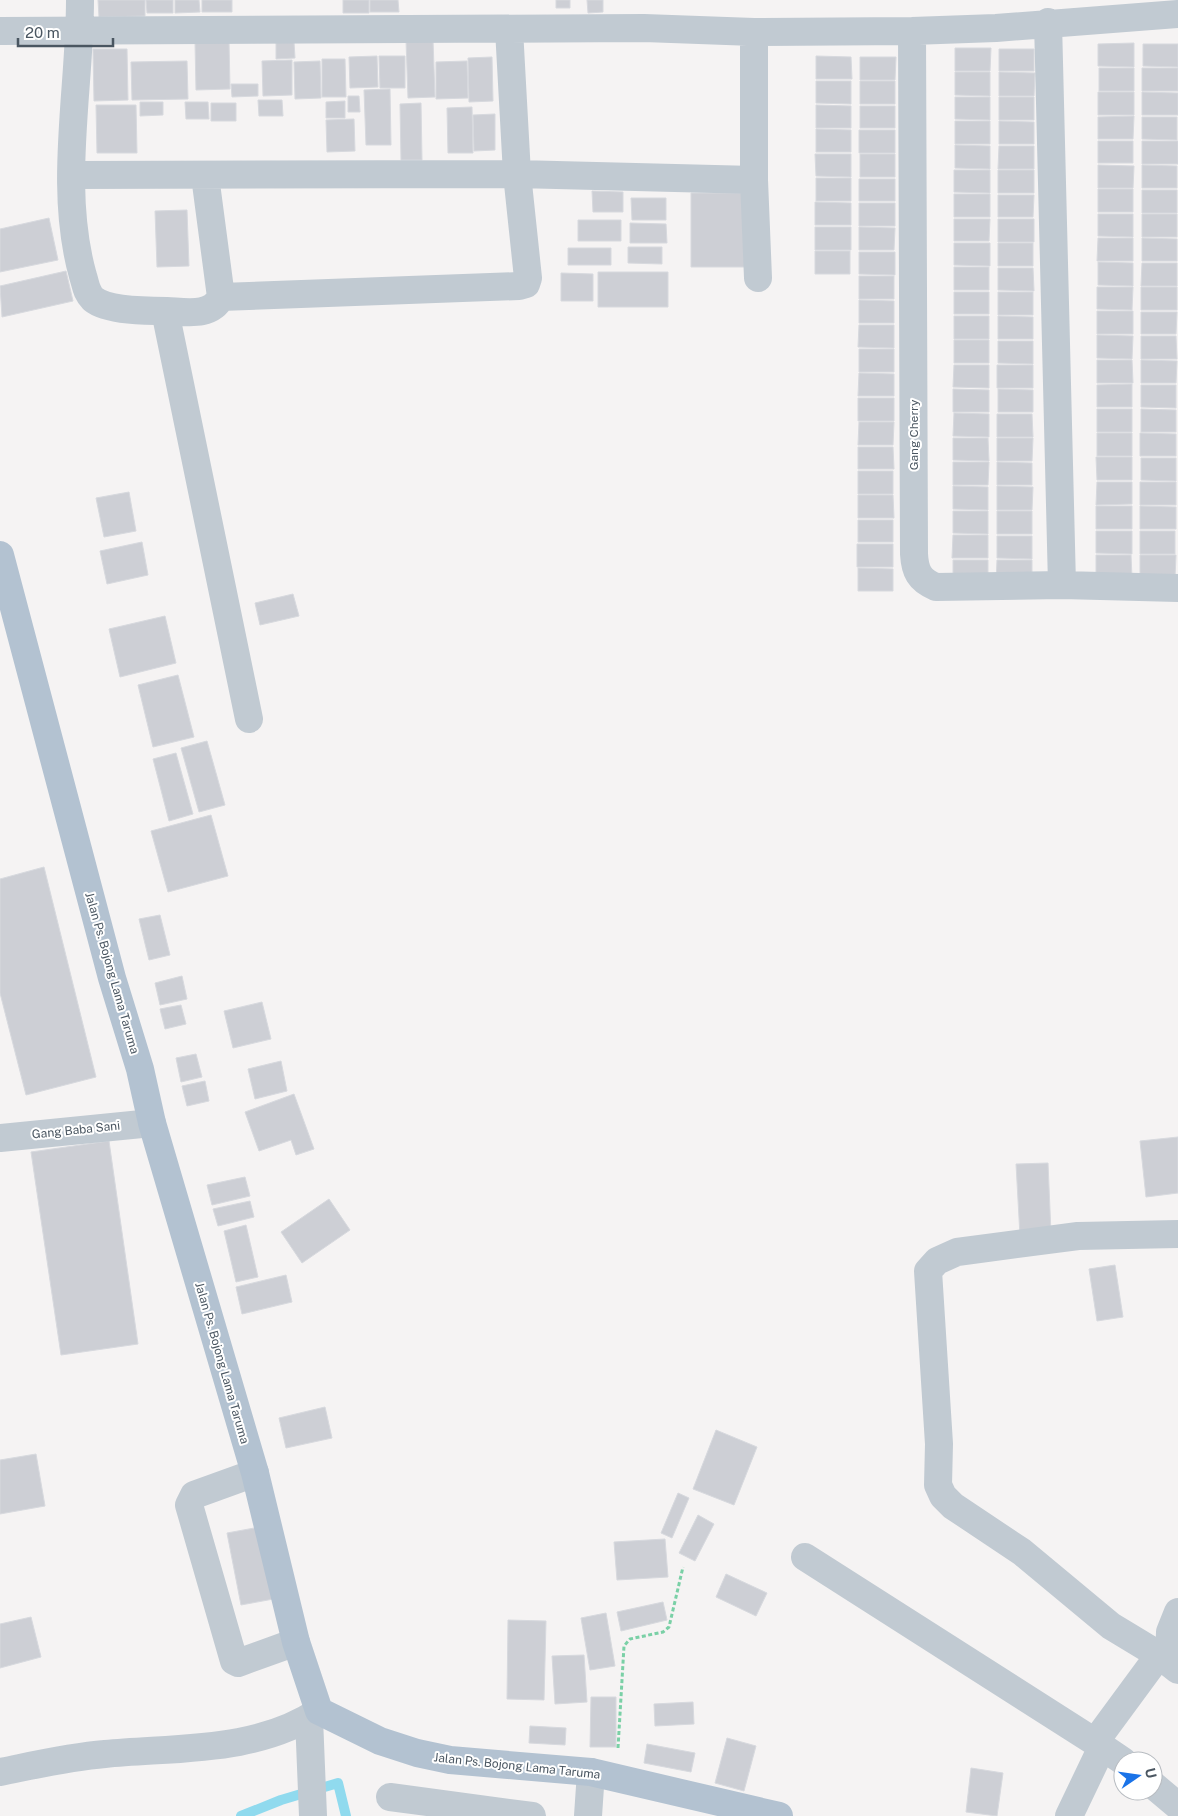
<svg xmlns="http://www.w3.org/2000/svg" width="1178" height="1816" viewBox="0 0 1178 1816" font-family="'Public Sans',sans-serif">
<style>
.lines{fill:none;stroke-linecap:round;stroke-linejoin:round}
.stream{stroke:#90daee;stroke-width:10}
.building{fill:#cdcfd5;stroke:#d7d9de}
.path{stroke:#7ad0a6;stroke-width:3;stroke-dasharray:4 2.5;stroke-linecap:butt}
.minor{stroke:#c1cad2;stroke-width:28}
.major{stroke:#b3c2d1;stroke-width:28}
.labels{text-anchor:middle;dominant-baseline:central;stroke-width:4;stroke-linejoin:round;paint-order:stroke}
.street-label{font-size:12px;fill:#4a5661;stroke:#fff}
</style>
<rect width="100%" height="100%" fill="#f5f3f3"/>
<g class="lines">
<path class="stream" d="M241 1816 281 1800 338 1783 346 1816"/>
</g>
<path class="building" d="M98 0H145V16L99 17Z
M146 0H173V13H147Z
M175 0H199L200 12 175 13Z
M202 0H232V12H202Z
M343 0H369V13H343Z
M370 0H398L399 12H370Z
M556 0H570V8H556Z
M587 0H603V12L588 13Z
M406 40H433L435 97 408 98Z
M229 41 230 89 196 90 195 42Z
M276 42H294L295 58 276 59Z
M1134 43V67L1098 66V44Z
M1143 44H1178V67L1143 66Z
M955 48H991L990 71H955Z
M93 49H127L128 100 94 101Z
M999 49H1034V71H999Z
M377 56 378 87 350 88 349 57Z
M379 56H405V88H380Z
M816 56 851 57 852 79H816Z
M492 57 493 101 469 102 468 58Z
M860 57H896L895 80H860Z
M322 59H345L346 97H322Z
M292 60V95L263 96 262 61Z
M187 61 188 99 132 100 131 62Z
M320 61 321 98 295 99 294 62Z
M467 61 468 98 436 99V62Z
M1099 68H1134V91H1099Z
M1142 68H1178V91H1142Z
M955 72H990V96L955 95Z
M999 72 1035 73 1034 96H999Z
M816 81H851V104L816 103Z
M860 81H895V104H860Z
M231 84H258V96L232 97Z
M390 89 391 145H366L364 90Z
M1098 92H1134V115H1098Z
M1142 92 1178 93V115H1142Z
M348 96H359L360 112H348Z
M955 97H990V120L955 119Z
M999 97H1034V120H999Z
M258 100H282L283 116H259Z
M345 101V118H326V102Z
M140 102H163V115L140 116Z
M185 102H208L209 119H186Z
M211 103H236V121H211Z
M421 103 422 160H401L400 104Z
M96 105H136L137 153H97Z
M816 105 851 106V128H816Z
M860 106H895V128H860Z
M472 107 473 153H448L447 108Z
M495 114V150L474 151 473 115Z
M1134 116 1133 139H1098V117Z
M1142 117H1177V140L1142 139Z
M354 119 355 151 327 152 326 120Z
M955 121H990V144H955Z
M999 121 1034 122V144H999Z
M816 129 851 130V152H816Z
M859 130H895V153H859Z
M1098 141H1133V163H1098Z
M1142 141H1178V164H1142Z
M955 145 990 146V169L955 168Z
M999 146H1034V169H998Z
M815 154H851V177L816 176Z
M860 154H895V177H860Z
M1098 165 1134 166 1133 188H1098Z
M1142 165 1177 166V188H1142Z
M954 170H990V193L954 192Z
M998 170H1034V193H998Z
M816 178H851V201H816Z
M859 179H895V201H859Z
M1098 189H1133V212H1098Z
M1142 190H1177V213H1142Z
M592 191 623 192V212H593Z
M691 193H752V267H691Z
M954 194H990V217H954Z
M998 195H1034L1033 217H998Z
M631 198H666V220H632Z
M815 202 851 203V225H815Z
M859 203H895V226H859Z
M187 210 189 266 157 267 155 211Z
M1098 214H1133V237L1098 236Z
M1142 214H1177V237H1142Z
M49 218 58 260 0 272V229Z
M954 219H990L989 241H954Z
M998 219H1034V242H998Z
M578 220H621V241H578Z
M630 223 666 224 667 243H630Z
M815 227H851V250H815Z
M859 227 895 228 894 250H859Z
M1098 238H1133V261H1097Z
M1142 238 1177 239V261H1142Z
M954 243H990V266L954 265Z
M998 243H1033V266H998Z
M628 247H662V264L628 263Z
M568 248H611V265H568Z
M815 251H850V274H815Z
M859 252H895V275L859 274Z
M1098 262 1133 263V286L1098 285Z
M1142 263H1177V286H1141Z
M954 267H989V290H954Z
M998 268H1033L1034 291 998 290Z
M66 271 73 301 2 317 0 286Z
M598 272H668V307H598Z
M561 273 593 274V301H561Z
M859 276H894V299H859Z
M1097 287H1133L1132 310 1097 309Z
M1141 287H1177V310H1141Z
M954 292H989V314H954Z
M998 292H1033V315H998Z
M859 300 894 301V323H859Z
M1097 311H1133V334H1097Z
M1141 312H1177L1176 334H1141Z
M954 316H989V339H954Z
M998 316 1033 317V339H998Z
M859 325H894V348L858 347Z
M1097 335 1133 336 1132 359 1097 358Z
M1141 336H1176L1177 359H1141Z
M954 340H989V363H954Z
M998 341H1033V364L998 363Z
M859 349H894V372H859Z
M1097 360H1132L1133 383H1097Z
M1141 360 1177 361 1176 383H1141Z
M954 365H989V388L953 387Z
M997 365H1033V388H997Z
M859 373 894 374V396H858Z
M1132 384V407H1097V385Z
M1141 385H1176V408L1141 407Z
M953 389 989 390V412H953Z
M998 389 1033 390V412H998Z
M858 398H894V421H858Z
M1097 409H1132V432H1097Z
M1141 409 1176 410V432H1141Z
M954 413 989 414V437L953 436Z
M997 414H1032L1033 437H997Z
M859 422H894L893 445H858Z
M1097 433H1132V456H1097Z
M1140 433 1176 434V456H1140Z
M953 438H988L989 461 953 460Z
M997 438H1033L1032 461H997Z
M858 447H893L894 469H858Z
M1096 457H1132V480H1097Z
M1141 458H1176V481L1141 480Z
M953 462H989L988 485H953Z
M997 462 1032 463V485H997Z
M858 471H893V494H858Z
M1097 482H1132V504L1096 505Z
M1140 482H1176V505H1140Z
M953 486 988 487V510L953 509Z
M997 486 1033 487 1032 510H997Z
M129 492 136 531 104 537 96 498Z
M858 495H893L894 518H858Z
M1096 506H1132V529H1096Z
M1140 506 1176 507V529H1140Z
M953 511H988V534L953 533Z
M997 511H1032V534H997Z
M858 520H893V542H858Z
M1096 531H1132V554L1096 553Z
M1140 531H1175V554H1140Z
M953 535H988V558H952Z
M997 536H1032V559L997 558Z
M142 542 148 575 107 584 100 551Z
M857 544H893V567H857Z
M1096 555H1131L1132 578 1096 577Z
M1140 555H1176L1175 578H1140Z
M953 560H988V583H953Z
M997 560H1032V583H996Z
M858 568 893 569V591H858Z
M293 594 299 616 260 625 255 603Z
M165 616 176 663 120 677 109 629Z
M178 675 194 737 153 747 138 685Z
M207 741 225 805 199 812 181 748Z
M176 753 193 814 169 821 153 759Z
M211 815 228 876 168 892 151 831Z
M44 867 96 1077 26 1095 0 993V879Z
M160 915 170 955 149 960 139 919Z
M182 976 187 999 160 1005 155 983Z
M262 1002 271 1039 233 1048 224 1011Z
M181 1005 186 1024 165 1029 160 1009Z
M196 1054 202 1077 181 1082 176 1058Z
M281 1061 287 1091 255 1099 248 1069Z
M205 1081 209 1101 187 1106 182 1086Z
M294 1094 314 1149 296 1155 291 1140 259 1151 245 1112Z
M1178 1137V1193L1146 1197 1140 1141Z
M109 1141 138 1344 61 1355 31 1152Z
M1048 1163 1051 1234 1020 1236 1016 1164Z
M245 1177 250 1196 212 1205 207 1185Z
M329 1199 350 1230 302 1263 281 1232Z
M250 1201 254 1217 218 1226 213 1209Z
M246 1225 258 1277 236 1282 224 1231Z
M1115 1265 1123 1317 1097 1321 1089 1269Z
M286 1275 292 1302 242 1314 236 1287Z
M325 1407 332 1438 286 1448 279 1418Z
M716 1430 757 1447 734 1505 693 1489Z
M36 1454 45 1506 0 1514V1460Z
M678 1493 689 1498 672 1538 661 1533Z
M698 1515 714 1524 695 1561 679 1553Z
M265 1526 279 1598 241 1605 227 1533Z
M665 1539 668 1577 617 1580 614 1542Z
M726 1574 767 1593 756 1616 716 1597Z
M663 1602 667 1620 621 1631 617 1612Z
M606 1613 615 1666 590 1670 581 1618Z
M31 1617 41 1657 0 1668V1624Z
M508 1620 546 1621 544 1700 507 1699Z
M584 1655 587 1702 555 1704 552 1656Z
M591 1697H616V1747H590Z
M693 1702 694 1724 655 1726 654 1704Z
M530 1726 566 1728 565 1745 529 1743Z
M727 1738 756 1746 744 1791 715 1783Z
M647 1744 695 1753 691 1772 644 1763Z
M971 1768 1003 1773 997 1816 966 1812Z"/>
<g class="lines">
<path class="path" d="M618 1748 624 1646 630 1639 663 1632 669 1627 683 1567"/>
<path class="minor" d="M80 0C80 90 58 188 83 276 86 285 86 292 93 299 107 311 149 311 167 311 187 312 211 317 221 297L205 176
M1048 22 1062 585
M0 31 644 28 754 32 912 31 996 28 1178 14
M912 31 914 554C915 571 919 580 936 587L1062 585 1178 588
M72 175 517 174 754 180V32
M754 180 758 278
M221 297 519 286 526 284 528 278 517 174 509 29
M165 311 249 719
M0 1138 152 1123
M1178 1234 1078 1236 957 1252 937 1261 928 1271 939 1444 938 1485 943 1496 953 1506 1022 1552 1111 1626 1159 1655 1178 1670
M255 1473 194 1495 189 1505 234 1661 238 1663 296 1642
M805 1557 1095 1742 1159 1655
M1169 1661 1170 1632 1178 1612
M309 1718 313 1816
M1095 1742 1123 1761
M0 1772C35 1765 69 1757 105 1754 175 1747 257 1753 319 1711
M1153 1785 1178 1806
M390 1797 532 1816
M588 1816 591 1772
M1069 1816 1102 1747"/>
<path class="major" d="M0 555 112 978 140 1069 152 1123 255 1473 296 1642 319 1711 380 1741 417 1753 450 1760 591 1772 779 1816"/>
</g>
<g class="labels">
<g class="street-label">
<text transform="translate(914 435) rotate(-90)">Gang Cherry</text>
<text transform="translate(112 973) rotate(74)">Jalan Ps. Bojong Lama Taruma</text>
<text transform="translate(76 1130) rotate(-6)">Gang Baba Sani</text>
<text transform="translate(222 1363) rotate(74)">Jalan Ps. Bojong Lama Taruma</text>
<text transform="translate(517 1766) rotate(6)">Jalan Ps. Bojong Lama Taruma</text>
</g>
</g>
<g transform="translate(1138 1776) rotate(77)"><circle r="24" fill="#ffffff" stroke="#b7bbc0"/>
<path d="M0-4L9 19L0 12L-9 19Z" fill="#1a73e8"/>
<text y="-8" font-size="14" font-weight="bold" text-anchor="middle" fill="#4a5661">U</text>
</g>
<path d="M18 38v8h95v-8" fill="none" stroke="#4a5661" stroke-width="2.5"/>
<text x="25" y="38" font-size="15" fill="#4a5661" stroke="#ffffff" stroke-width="4" paint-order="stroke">20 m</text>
</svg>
